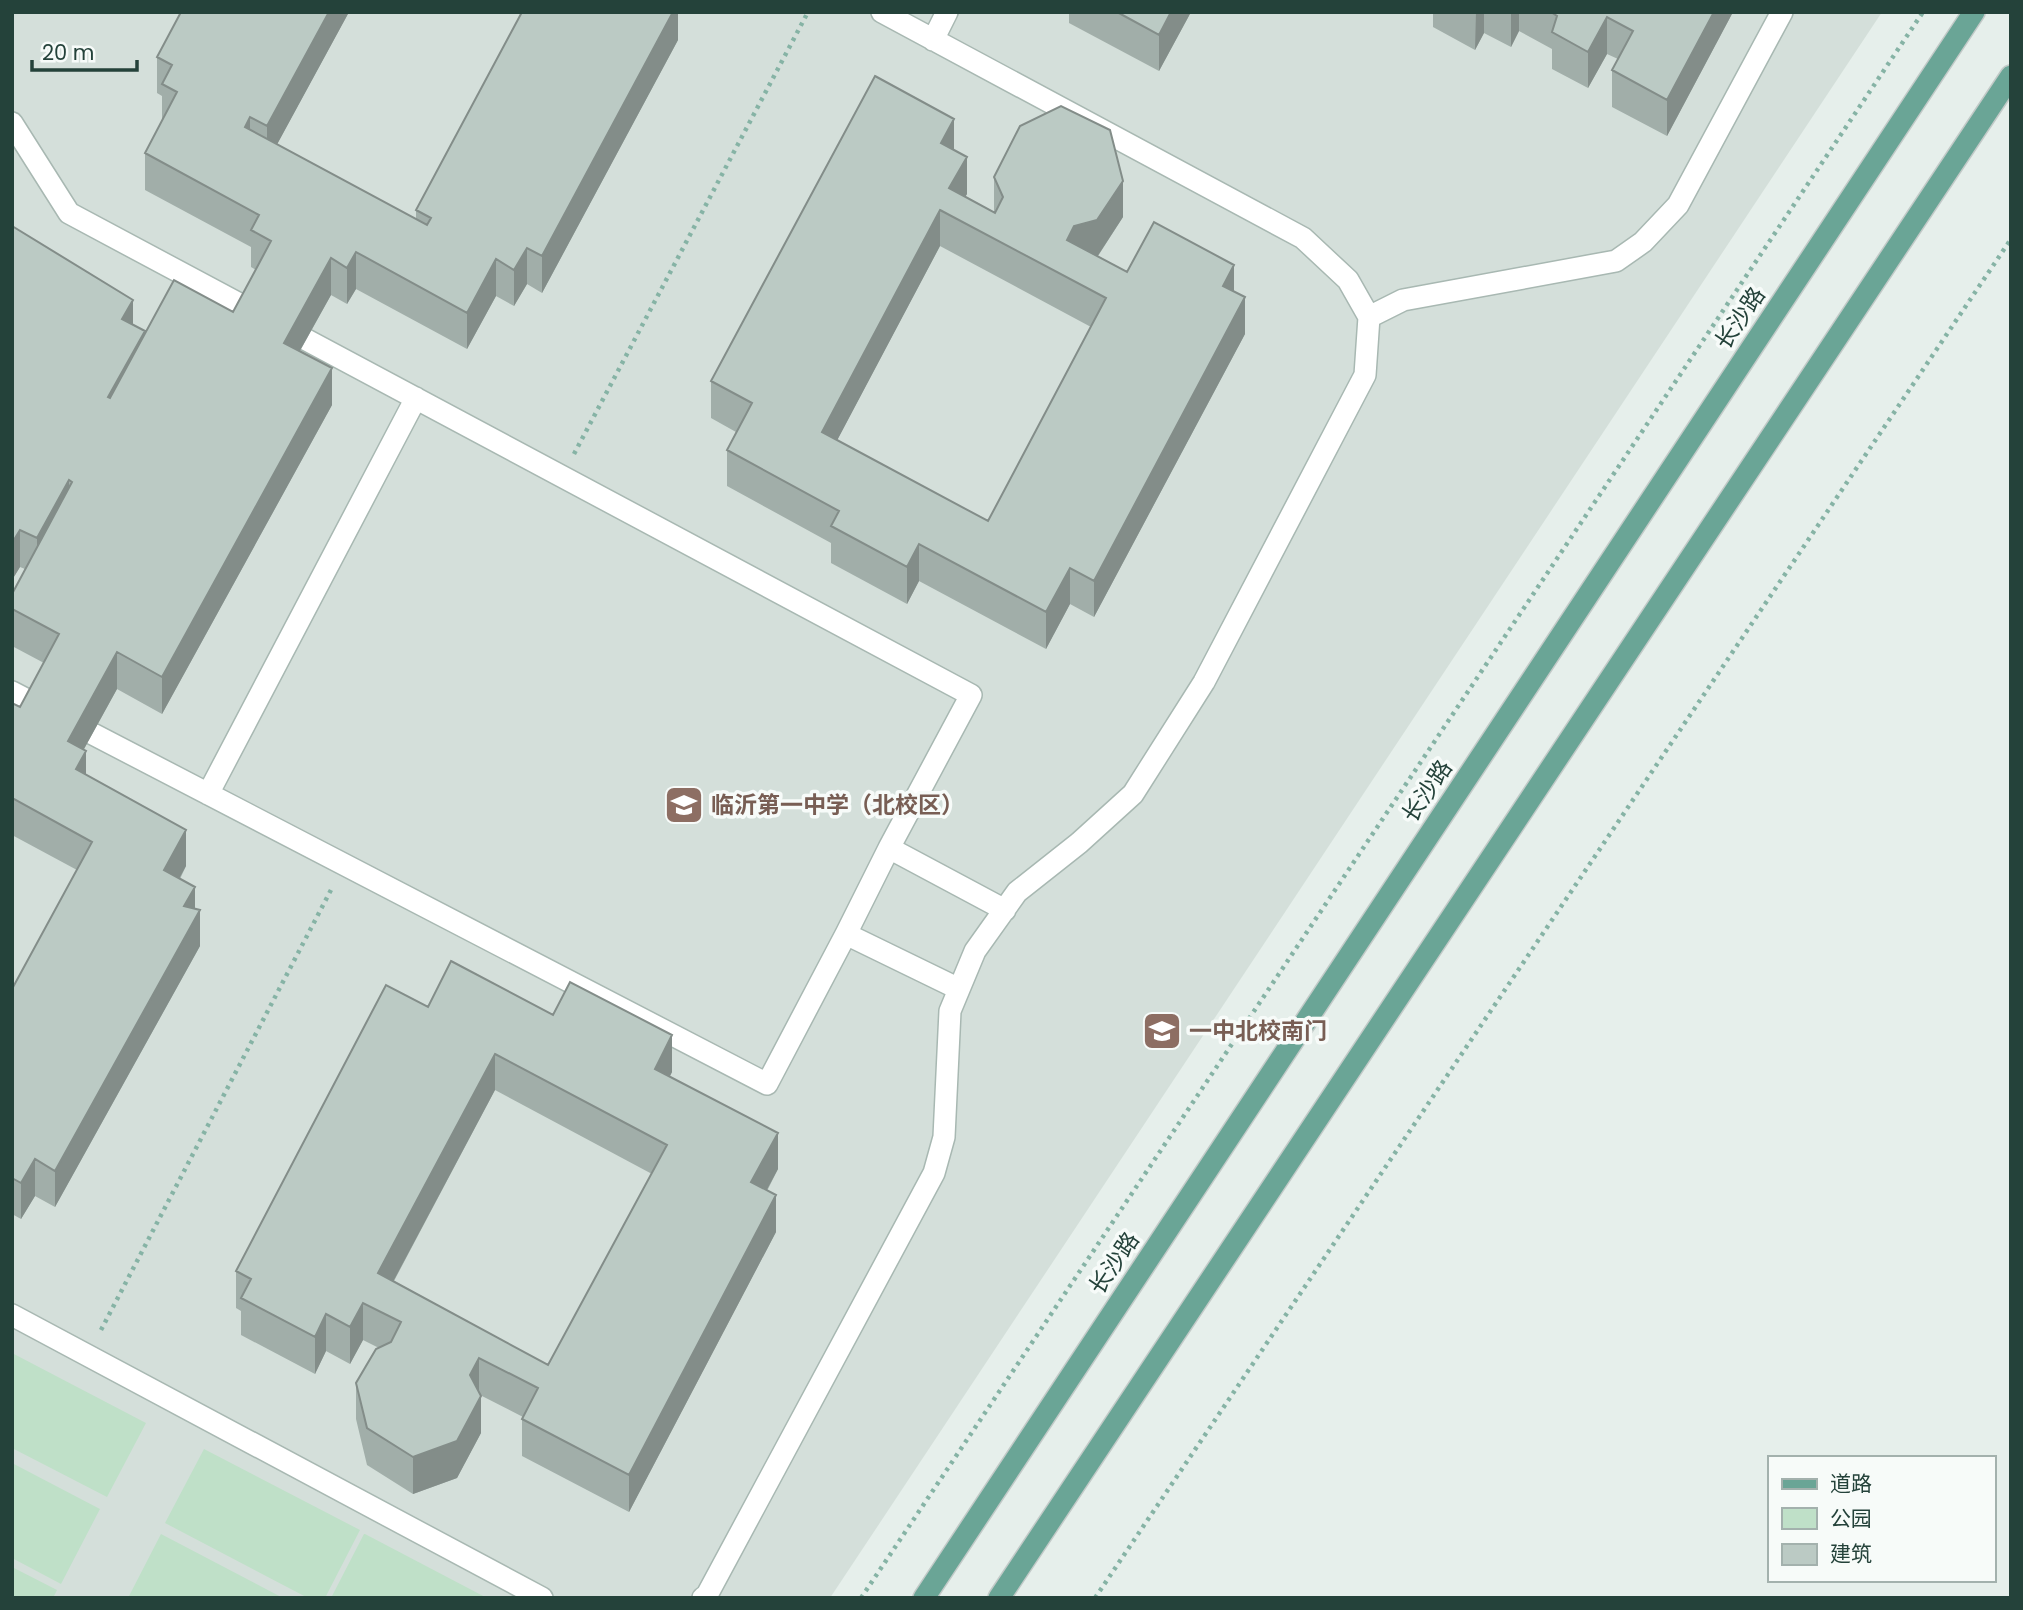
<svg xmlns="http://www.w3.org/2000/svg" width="2023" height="1610" viewBox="0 0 2023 1610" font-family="Poppins,'Noto Sans SC',sans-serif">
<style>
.built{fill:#d4dfda}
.green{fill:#bfe0c8}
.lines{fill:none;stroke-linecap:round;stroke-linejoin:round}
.minor-casing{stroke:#a8b8b2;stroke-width:24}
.major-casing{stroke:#c2cac8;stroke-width:24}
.path{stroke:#86b3a5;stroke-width:4.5;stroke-dasharray:3.5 5;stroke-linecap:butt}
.minor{stroke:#fff;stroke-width:21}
.major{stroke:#6aa596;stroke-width:21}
.wall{fill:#a1aea9;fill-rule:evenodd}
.shaded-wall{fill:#838d89}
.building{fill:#bbcac4;stroke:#838d89;stroke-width:2;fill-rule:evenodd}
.labels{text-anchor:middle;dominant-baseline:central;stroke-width:7;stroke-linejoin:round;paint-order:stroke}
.street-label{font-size:23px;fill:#24423a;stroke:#f7fbf9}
.education-label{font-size:23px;font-weight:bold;fill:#785e54;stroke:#f7fbf9;text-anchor:start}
</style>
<rect width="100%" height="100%" fill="#e6efeb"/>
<path class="built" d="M12 12H1882L830 1598H12Z"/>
<path class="green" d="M12 1353 146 1423 107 1497 12 1448Z
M204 1449 360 1530 325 1598H308L165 1523Z
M12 1463 100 1509 61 1584 12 1558Z
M161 1534 283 1598H128Z
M364 1534H365L487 1598H331Z
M12 1567 57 1590 53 1598H12Z"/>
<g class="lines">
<g class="minor-casing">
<path id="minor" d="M933 40 947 12
M12 123 69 213 971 695 889 848 1005 910
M1369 317 1403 300 1616 261 1643 242 1678 205 1782 12
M12 692 767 1084 846 934 959 989
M208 794 416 398
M846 934 889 848
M12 1315 542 1598
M703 1598 707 1595 934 1173 944 1137 950 1011 975 951 1017 892 1079 843 1133 794 1204 682 1365 375 1369 317 1348 280 1303 238 882 12"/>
</g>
<g class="major-casing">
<path id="major" d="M924 1598 1974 12
M999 1598 2011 76"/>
</g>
<path class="path" d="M574 454 808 12
M101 1330 332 888
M861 1598 1923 12
M1095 1598 2011 239"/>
<use href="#minor" class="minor"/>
<use href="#major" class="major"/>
</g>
<path class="wall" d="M349 12 277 144 416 219V210L678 12V40L542 293 527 284 514 306 496 296 467 349 356 289 347 304 331 295 300 351 332 405 162 714 117 689 84 749 86 774 186 866 180 879 195 908 200 946 55 1207 35 1196 21 1219 12 1214V989L77 870 12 835V703L20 707 44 663 12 646V594L25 569 20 567 12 580V226L145 335 233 312 256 270 251 267V247L145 190V153L162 121V96L157 93V57Z
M1069 12H1191L1159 71 1069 23Z
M1433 12H1733L1667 136 1612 107V70L1618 59 1607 54 1588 88 1552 69V49L1519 31 1511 47 1484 33 1475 50 1433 27Z
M954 150 967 194 965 196 994 212V177L1123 217 1098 256 1127 272 1234 292 1245 334 1094 617 1070 604 1046 649 919 581 907 604 831 563V543L727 486V450L736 432 711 418V381ZM940 246 1091 327 988 521 837 440Z
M428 1007 553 1015 672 1072 670 1076 778 1169 767 1191 776 1232 629 1512 522 1456V1419L523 1417 480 1395 481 1433 457 1478 413 1494 367 1465 356 1419V1383L379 1348 363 1340 350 1364 326 1351 315 1374 241 1335V1311L236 1308V1271ZM495 1090 652 1174 548 1365 394 1281Z"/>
<path class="shaded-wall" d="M329 12H349L267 163V126Z
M673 12H678V40L542 293V256Z
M1171 12H1191L1159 71V35Z
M1476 12H1484V33L1475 50Z
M1511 12H1519V31L1511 47Z
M1714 12H1733L1667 136V100Z
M1607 17V54L1588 88V52Z
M250 117V154L245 127Z
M954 119V155L941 143Z
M967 157V194L954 217 949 188Z
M1123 181V217L1097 257 1067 240 1074 226Z
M940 210V246L822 469V432Z
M527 248V284L514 306V270Z
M356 252V289L347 304V268Z
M331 258V295L284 379V343Z
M496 259V296L467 349V313Z
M1234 265V302L1223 286Z
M1245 297V334L1094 617V581Z
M133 300V337L122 319Z
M145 331V368L108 433V397Z
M332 368V405L162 714V677Z
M69 480V517L37 575V538Z
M20 530V567L12 580V543Z
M919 544V581L907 604V567Z
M1070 568V604L1046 649V612Z
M117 652V689L68 778V741Z
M86 751V788L76 769Z
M186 830V866L164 906V870Z
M195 887V919L200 910V946L55 1207V1171L184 906Z
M672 1035V1072L655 1105V1069Z
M495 1054V1090L378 1310V1273Z
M778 1133V1169L751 1219V1182Z
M35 1159V1196L21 1219V1183Z
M776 1195V1232L629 1512V1475Z
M363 1303V1340L350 1364V1327Z
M326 1314V1351L315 1374V1337Z
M479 1358V1394L470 1375Z
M481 1396V1433L457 1478 413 1494V1457Z"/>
<path class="building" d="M181 12H329L267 126 250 117 245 127 427 225 431 218 416 210 522 12H673L542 256 527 248 514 270 496 259 467 313 356 252 347 268 331 258 284 343 332 368 162 677 117 652 68 741 86 751 76 769 186 830 164 870 195 887 184 906 200 910 55 1171 35 1159 21 1183 12 1178V989L92 842 12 798V703L20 707 59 634 12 609V594L72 482 69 480 37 538 20 530 12 543V226L133 300 122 319 145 331 108 397 110 398 174 280 233 312 271 241 251 230 259 215 145 153 177 92 162 84 172 65 157 57Z
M1117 12H1171L1159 35Z
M1551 12H1714L1667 100 1612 70 1633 31 1607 17 1588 52 1552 32 1557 16Z
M875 76 954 119 941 143 967 157 949 188 995 213 1003 197 994 177 1020 126 1061 106 1110 130 1123 181 1097 220 1074 226 1067 240 1127 272 1154 222 1234 265 1223 286 1245 297 1094 581 1070 568 1046 612 919 544 907 567 831 526 839 511 727 450 752 403 711 381ZM940 210 1106 298 988 521 822 432Z
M451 961 553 1015 570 982 672 1035 655 1069 778 1133 751 1182 776 1195 629 1475 522 1419 538 1388 479 1358 470 1375 481 1396 457 1441 413 1457 367 1428 356 1383 376 1349 391 1342 401 1322 363 1303 350 1327 326 1314 315 1337 241 1298 251 1279 236 1271 386 985 428 1007ZM495 1054 667 1145 548 1365 378 1273Z"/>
<defs>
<g id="school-square" transform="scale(2.0125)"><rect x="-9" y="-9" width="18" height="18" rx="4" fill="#8d6e63" stroke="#f7fbf9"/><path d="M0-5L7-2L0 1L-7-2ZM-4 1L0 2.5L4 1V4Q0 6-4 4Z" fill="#fff"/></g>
</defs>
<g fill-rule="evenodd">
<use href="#school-square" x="684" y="805"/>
<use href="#school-square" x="1162" y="1031"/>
</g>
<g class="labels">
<g class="street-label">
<text transform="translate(1740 318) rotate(-56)">长沙路</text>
<text transform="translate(1427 791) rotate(-56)">长沙路</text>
<text transform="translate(1114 1263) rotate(-56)">长沙路</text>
</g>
<g class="education-label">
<text x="711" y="805">临沂第一中学（北校区）</text>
<text x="1189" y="1031">一中北校南门</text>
</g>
</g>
<rect width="2023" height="1610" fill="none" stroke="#24423a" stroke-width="28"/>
<rect x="1768" y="1456" width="228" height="126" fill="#f7fbf9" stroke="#a3b1ad" stroke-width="2"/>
<rect x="1782" y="1479" width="35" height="10" fill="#6aa596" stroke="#a3b1ad" stroke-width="2"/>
<text x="1830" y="1491" font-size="21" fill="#24423a">道路</text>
<rect x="1782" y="1508" width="35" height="21" fill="#bfe0c8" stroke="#a3b1ad" stroke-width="2"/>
<text x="1830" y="1526" font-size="21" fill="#24423a">公园</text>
<rect x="1782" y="1544" width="35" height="21" fill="#bbcac4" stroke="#a3b1ad" stroke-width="2"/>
<text x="1830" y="1561" font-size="21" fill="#24423a">建筑</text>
<path d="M32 60v10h105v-10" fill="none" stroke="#24423a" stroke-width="3.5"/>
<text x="42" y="60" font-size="21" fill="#24423a" stroke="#f7fbf9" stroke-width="5" paint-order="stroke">20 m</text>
</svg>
